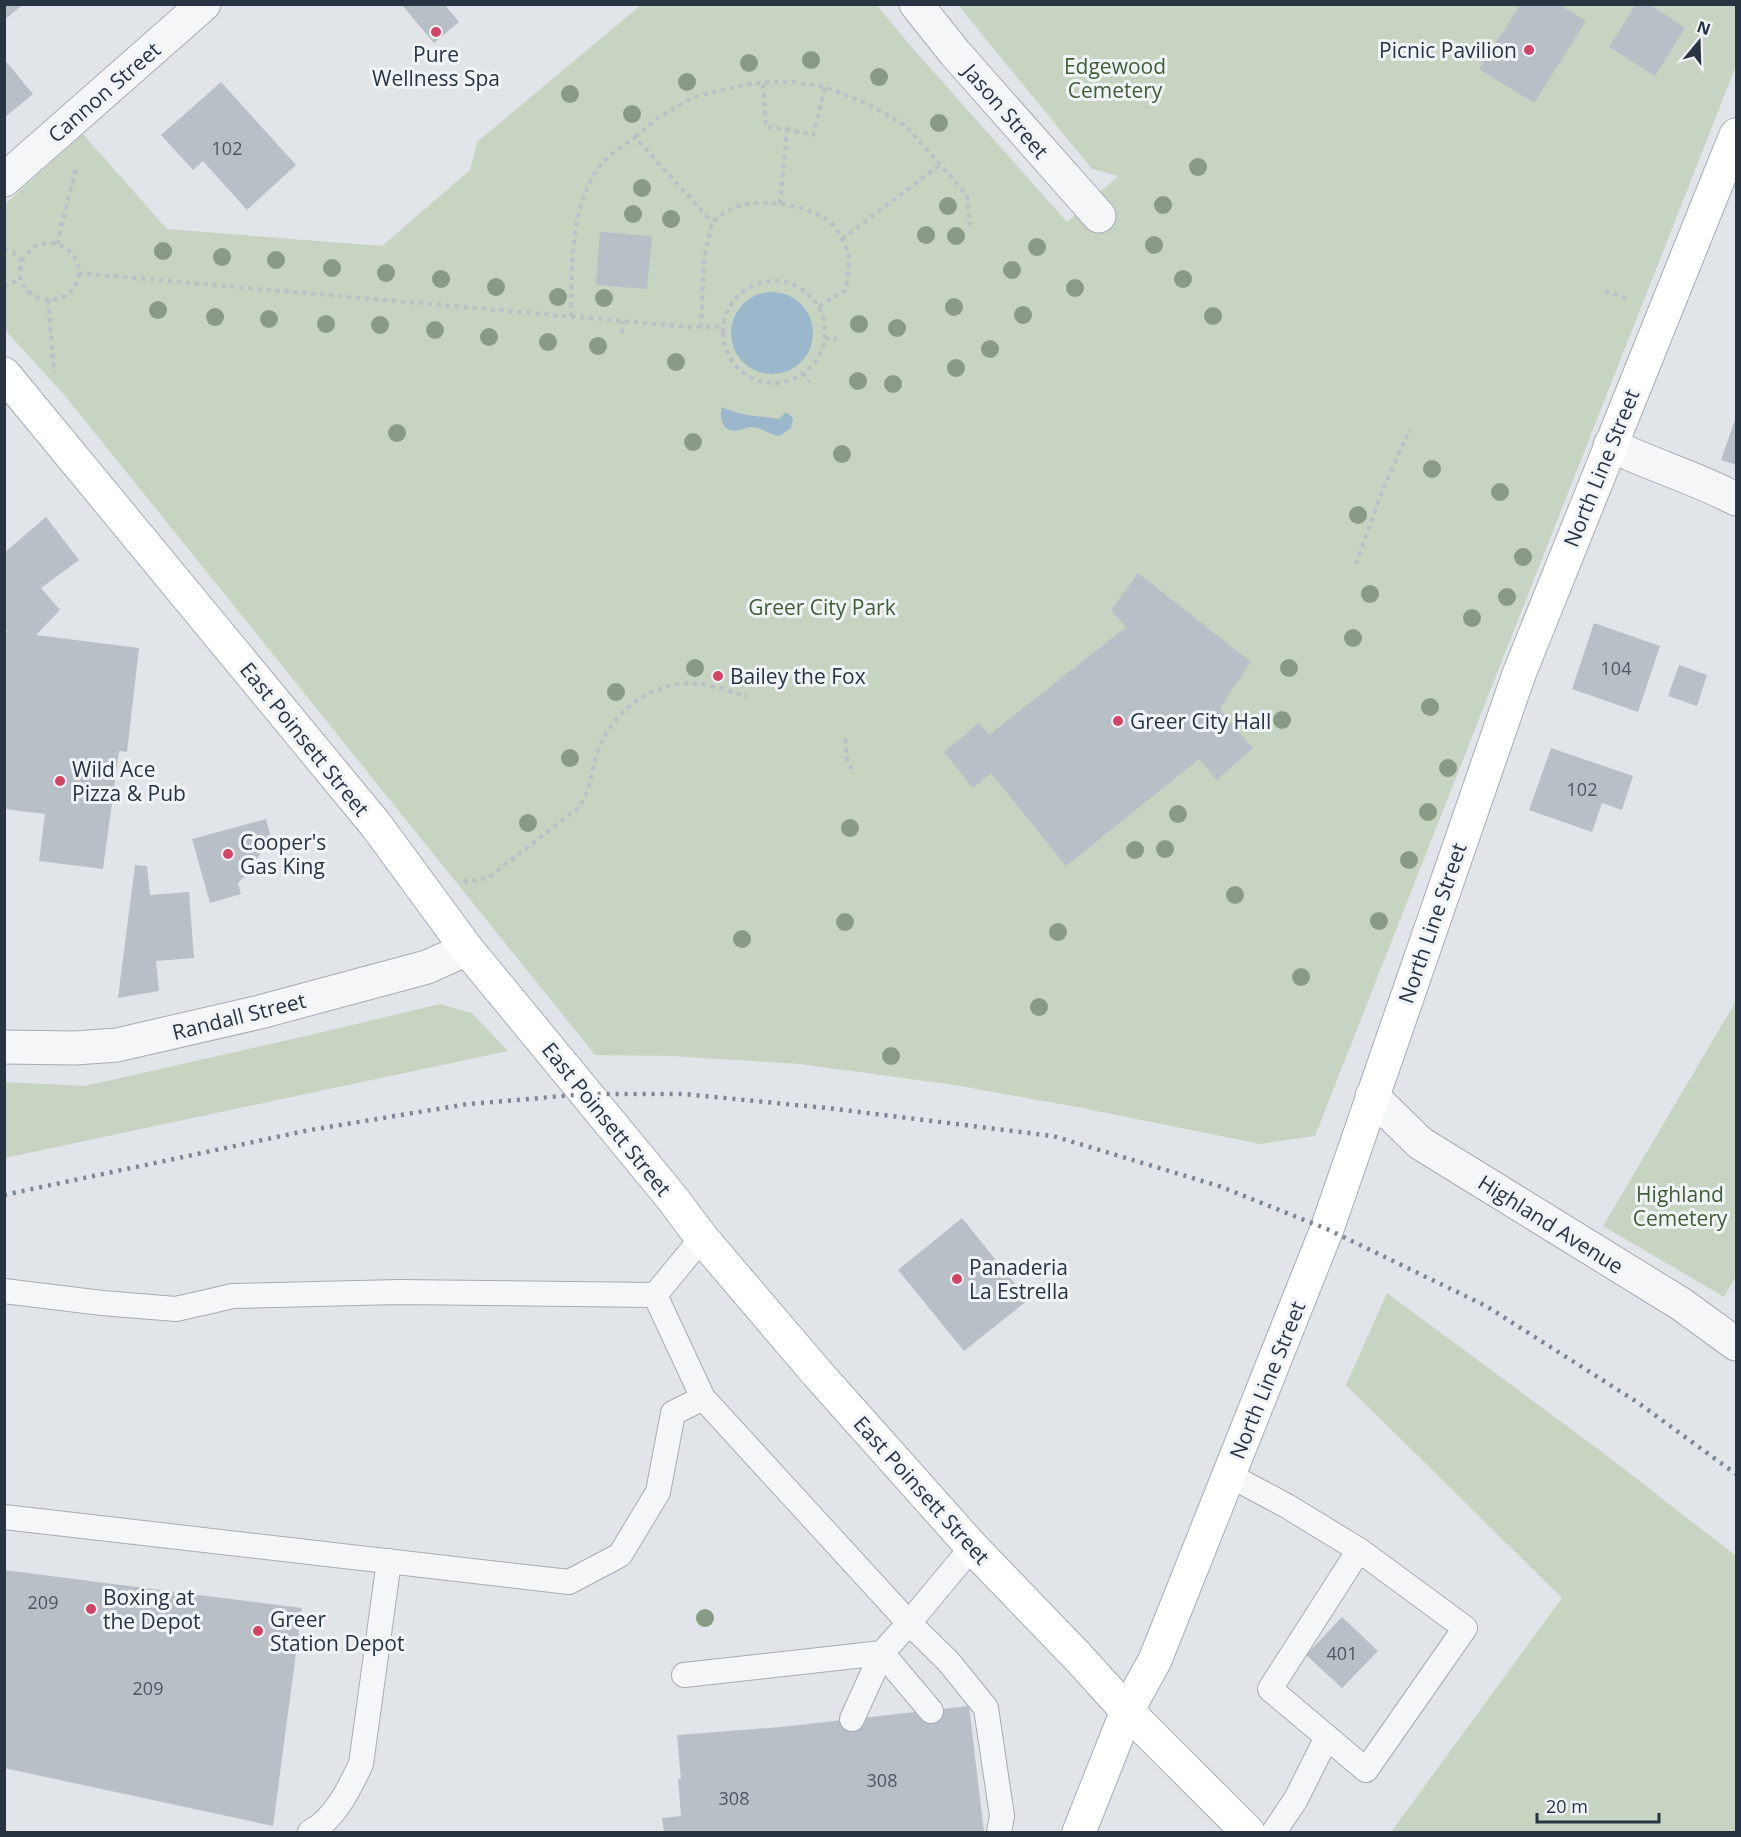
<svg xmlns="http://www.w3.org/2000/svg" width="1741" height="1837" viewBox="0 0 1741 1837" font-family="'Open Sans',sans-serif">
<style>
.green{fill:#c8d4c2}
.water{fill:#9bb7cb}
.building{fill:#b8bfc7}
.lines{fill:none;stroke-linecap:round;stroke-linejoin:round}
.service-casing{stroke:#a6acb4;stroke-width:26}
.minor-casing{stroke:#a6acb4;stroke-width:35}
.secondary-casing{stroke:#a6acb4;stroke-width:35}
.path{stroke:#bbc0c5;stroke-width:4;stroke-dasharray:4.5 4.5;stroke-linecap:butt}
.service{stroke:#f4f6f8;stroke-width:24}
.minor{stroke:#f4f6f8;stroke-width:33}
.secondary{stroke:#fff;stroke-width:33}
.rail{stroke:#7a8694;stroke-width:4.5;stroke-dasharray:3 6;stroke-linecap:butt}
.tree{fill:#899b87}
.poi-dot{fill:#d24365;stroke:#f1f4f7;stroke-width:2}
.labels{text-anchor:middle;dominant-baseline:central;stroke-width:6;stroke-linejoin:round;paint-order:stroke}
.number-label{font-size:18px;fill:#4d5763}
.poi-label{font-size:21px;fill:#293442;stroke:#f1f4f7;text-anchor:start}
.park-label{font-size:21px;fill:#415e36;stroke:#f1f4f7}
.street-label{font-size:21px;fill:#293442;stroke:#f1f4f7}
</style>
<rect width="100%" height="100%" fill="#e1e5ea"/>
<path class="green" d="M876 4 909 44 1067 222 1118 176 1092 169 958 5H1736V66L1315 1136 1260 1144 1077 1107 954 1085 800 1064 671 1056 595 1055 66 397 5 330 4 205 83 134 167 229 382 246 470 170 477 142 641 5Z
M1736 1001V1276L1724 1297 1603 1226Z
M440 1004 472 1013 508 1051 5 1158V1082L85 1086 310 1035Z
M1387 1293 1610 1458 1736 1556V1832H1391L1562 1598 1346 1385Z"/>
<path class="water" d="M731 333a41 41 0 1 1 82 0a41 41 0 1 1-82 0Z
M722 407C740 416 760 416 779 419L786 412 793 418 791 428 780 436C770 435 763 428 753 427 749 426 744 429 740 430 724 434 718 420 722 407Z"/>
<path class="building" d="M4 4H24L4 20Z
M1636 4H1649L1685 28 1655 76 1609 47Z
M402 5H445L459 22 434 43Z
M1520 5H1560L1586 21 1534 103 1479 69Z
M4 59 33 94 4 118Z
M221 82 296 165 247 210 203 161 193 170 161 135Z
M600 232 652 236 647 289 596 285Z
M1736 417V465L1721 460Z
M46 517 79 560 41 588 60 610 36 635 139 648 127 752 119 751 103 869 39 861 45 814 4 809V631L8 632 4 628V553Z
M1138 573 1251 662 1220 708 1228 720 1253 748 1217 780 1199 759 1066 866 991 773 973 788 944 752 979 723 989 735 1126 627 1111 610Z
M1594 623 1660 646 1638 712 1572 689Z
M1679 665 1707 675 1697 706 1668 696Z
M1551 748 1633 776 1622 810 1602 803 1592 832 1529 810Z
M266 819 270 834 252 869 238 883 241 894 210 903 192 839Z
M135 865 147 866 150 895 189 892 194 958 156 961 159 991 118 998Z
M962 1218 1028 1300 964 1351 898 1270Z
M4 1570 302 1608 273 1826 4 1768Z
M1342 1617 1378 1651 1342 1688 1306 1655Z
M969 1706 984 1832H664L662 1818 681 1816 678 1779H681L677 1735 781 1727Z"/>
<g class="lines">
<g class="service-casing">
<path id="service" d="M702 1238 655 1295 703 1398 909 1623 882 1653 931 1711
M4 1291 102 1303 176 1309 233 1296 399 1292 655 1295
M1229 1475 1287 1506 1359 1550 1465 1628 1366 1770 1270 1689 1359 1550
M4 1517 569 1582 620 1555 658 1492 673 1413 703 1398
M972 1547 909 1623 948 1661 986 1708 1002 1816 999 1832
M684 1675 882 1653
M852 1719 882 1653
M310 1832C335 1819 349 1789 361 1764L389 1561
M1274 1832 1296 1799 1327 1737"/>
</g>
<g class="minor-casing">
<path id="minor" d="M916 4 955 53 1099 216
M4 180 204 4
M1610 445C1652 465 1696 478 1736 499
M4 1047 75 1048 117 1045 260 1012 427 967 467 949
M1372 1096 1420 1143 1681 1304 1736 1344"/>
</g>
<g class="secondary-casing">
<path id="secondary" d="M4 374 376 825 467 949 672 1198 702 1238 817 1373 972 1547 1078 1657 1127 1711 1248 1832
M1079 1832 1127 1711 1155 1660 1327 1229 1519 674 1736 135"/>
</g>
<path class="path" d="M763 84 766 127 787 129 813 135 825 87
M635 137 658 118 692 98 722 90 754 83 793 82 825 87 868 104 905 125 967 195 970 227
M780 204 787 129
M842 239 940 165
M57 244 76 169
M4 249 13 252 21 261C21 265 20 270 20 275 25 311 84 307 78 266 75 249 54 238 38 245 31 248 26 255 21 261
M78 273 690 327H722
M723 332a51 51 0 1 1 102 0a51 51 0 1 1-102 0Z
M4 286 12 284 20 276
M1605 291 1630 299
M48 300 54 373
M571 316C572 265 569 201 605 160 612 153 623 146 631 140L635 137 712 222
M701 327 704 259 712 222C718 218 724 212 731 209 755 196 813 204 833 225 838 231 844 242 847 249 852 260 847 278 846 290L818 307
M622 333 623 321
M825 338 837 339
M803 373 810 382
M1356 564 1383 489 1410 429
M845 739 847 759 852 770
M464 880 467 882 488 878 578 808C593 788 590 770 599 748 615 708 657 678 702 684 717 687 732 692 747 696"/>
<use href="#service" class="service"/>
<use href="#minor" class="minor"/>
<use href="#secondary" class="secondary"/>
<path class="rail" d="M4 1195 310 1130 468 1104 587 1094H684L827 1108 1053 1136 1219 1186 1327 1229 1486 1306 1637 1402 1736 1474"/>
</g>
<g class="tree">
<circle cx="811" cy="60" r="9"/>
<circle cx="749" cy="63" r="9"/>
<circle cx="879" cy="77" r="9"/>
<circle cx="687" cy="82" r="9"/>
<circle cx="570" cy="94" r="9"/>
<circle cx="632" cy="114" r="9"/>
<circle cx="939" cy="123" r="9"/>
<circle cx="1198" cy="167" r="9"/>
<circle cx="642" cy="188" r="9"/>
<circle cx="1163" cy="205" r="9"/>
<circle cx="948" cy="206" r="9"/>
<circle cx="633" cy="214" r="9"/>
<circle cx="671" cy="219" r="9"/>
<circle cx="926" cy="235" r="9"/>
<circle cx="956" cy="236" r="9"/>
<circle cx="1154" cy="245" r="9"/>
<circle cx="1037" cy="247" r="9"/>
<circle cx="163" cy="251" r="9"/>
<circle cx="222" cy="257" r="9"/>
<circle cx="276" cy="260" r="9"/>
<circle cx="332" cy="268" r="9"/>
<circle cx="1012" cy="270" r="9"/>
<circle cx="386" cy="273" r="9"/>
<circle cx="441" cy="279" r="9"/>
<circle cx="1183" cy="279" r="9"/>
<circle cx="496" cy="287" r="9"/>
<circle cx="1075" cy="288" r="9"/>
<circle cx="558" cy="297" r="9"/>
<circle cx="604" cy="298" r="9"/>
<circle cx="954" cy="307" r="9"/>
<circle cx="158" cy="310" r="9"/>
<circle cx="1023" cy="315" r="9"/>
<circle cx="1213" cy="316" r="9"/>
<circle cx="215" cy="317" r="9"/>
<circle cx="269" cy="319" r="9"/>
<circle cx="326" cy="324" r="9"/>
<circle cx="859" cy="324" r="9"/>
<circle cx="380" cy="325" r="9"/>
<circle cx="897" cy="328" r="9"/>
<circle cx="435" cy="330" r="9"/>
<circle cx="489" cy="337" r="9"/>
<circle cx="548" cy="342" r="9"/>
<circle cx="598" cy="346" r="9"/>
<circle cx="990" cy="349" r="9"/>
<circle cx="676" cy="362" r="9"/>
<circle cx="956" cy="368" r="9"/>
<circle cx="858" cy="381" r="9"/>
<circle cx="893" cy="384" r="9"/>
<circle cx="397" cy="433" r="9"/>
<circle cx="693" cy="442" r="9"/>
<circle cx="842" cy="454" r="9"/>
<circle cx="1432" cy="469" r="9"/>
<circle cx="1500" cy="492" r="9"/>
<circle cx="1358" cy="515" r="9"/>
<circle cx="1523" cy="557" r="9"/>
<circle cx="1370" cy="594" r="9"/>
<circle cx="1507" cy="597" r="9"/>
<circle cx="1472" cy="618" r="9"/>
<circle cx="1353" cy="638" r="9"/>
<circle cx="695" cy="668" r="9"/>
<circle cx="1289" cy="668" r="9"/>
<circle cx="616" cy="692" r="9"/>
<circle cx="1430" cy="707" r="9"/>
<circle cx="1282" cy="720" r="9"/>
<circle cx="570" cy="758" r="9"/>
<circle cx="1448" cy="768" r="9"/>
<circle cx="1428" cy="812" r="9"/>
<circle cx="1178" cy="814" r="9"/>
<circle cx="528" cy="823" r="9"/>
<circle cx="850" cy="828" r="9"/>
<circle cx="1165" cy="849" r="9"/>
<circle cx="1135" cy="850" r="9"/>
<circle cx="1409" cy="860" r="9"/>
<circle cx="1235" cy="895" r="9"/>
<circle cx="1379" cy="921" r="9"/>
<circle cx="845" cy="922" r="9"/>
<circle cx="1058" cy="932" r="9"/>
<circle cx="742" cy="939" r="9"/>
<circle cx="1301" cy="977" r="9"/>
<circle cx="1039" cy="1007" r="9"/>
<circle cx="891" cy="1056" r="9"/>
<circle cx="705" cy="1618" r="9"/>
</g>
<g class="poi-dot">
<circle cx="436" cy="32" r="6"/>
<circle cx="1529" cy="50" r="6"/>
<circle cx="718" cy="676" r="6"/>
<circle cx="1118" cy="721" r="6"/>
<circle cx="60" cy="781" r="6"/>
<circle cx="228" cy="854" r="6"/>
<circle cx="957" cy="1279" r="6"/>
<circle cx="91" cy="1609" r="6"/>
<circle cx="258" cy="1631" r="6"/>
</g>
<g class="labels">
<g class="number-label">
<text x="227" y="148">102</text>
<text x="1616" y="668">104</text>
<text x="1582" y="789">102</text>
<text x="43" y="1602">209</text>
<text x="1342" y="1653">401</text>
<text x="148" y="1688">209</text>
<text x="882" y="1780">308</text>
<text x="734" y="1798">308</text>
</g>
<g class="poi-label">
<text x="1517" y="50" text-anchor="end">Picnic Pavilion</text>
<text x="436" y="54" text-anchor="middle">Pure<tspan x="436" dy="24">Wellness Spa</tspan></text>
<text x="730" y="676">Bailey the Fox</text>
<text x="1130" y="721">Greer City Hall</text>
<text x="72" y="769">Wild Ace<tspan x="72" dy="24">Pizza &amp; Pub</tspan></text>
<text x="240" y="842">Cooper's<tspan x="240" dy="24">Gas King</tspan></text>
<text x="969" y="1267">Panaderia<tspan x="969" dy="24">La Estrella</tspan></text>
<text x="103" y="1597">Boxing at<tspan x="103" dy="24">the Depot</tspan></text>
<text x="270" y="1619">Greer<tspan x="270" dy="24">Station Depot</tspan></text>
</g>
<g class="park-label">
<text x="1115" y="66">Edgewood<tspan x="1115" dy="24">Cemetery</tspan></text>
<text x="822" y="607">Greer City Park</text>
<text x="1680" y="1194">Highland<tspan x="1680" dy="24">Cemetery</tspan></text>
</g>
<g class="street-label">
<text transform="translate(104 92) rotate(-41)">Cannon Street</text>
<text transform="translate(1006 111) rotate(49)">Jason Street</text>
<text transform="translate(1601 468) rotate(-68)">North Line Street</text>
<text transform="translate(305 739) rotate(51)">East Poinsett Street</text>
<text transform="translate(1432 923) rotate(-71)">North Line Street</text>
<text transform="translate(239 1016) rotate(-14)">Randall Street</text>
<text transform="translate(607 1119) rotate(51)">East Poinsett Street</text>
<text transform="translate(1551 1224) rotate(32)">Highland Avenue</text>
<text transform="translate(1267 1380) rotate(-68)">North Line Street</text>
<text transform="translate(922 1490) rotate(48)">East Poinsett Street</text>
</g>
</g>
<rect width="1741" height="1837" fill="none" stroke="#293442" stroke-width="12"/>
<g transform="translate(1699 42) rotate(19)" stroke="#f1f4f7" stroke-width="4.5" paint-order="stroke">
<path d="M0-4.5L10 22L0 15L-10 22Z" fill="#293442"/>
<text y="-9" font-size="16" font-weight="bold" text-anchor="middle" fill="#293442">N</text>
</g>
<path d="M1537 1813v9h122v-9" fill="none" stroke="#293442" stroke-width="3"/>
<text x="1546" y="1813" font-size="18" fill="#293442" stroke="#f1f4f7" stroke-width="4.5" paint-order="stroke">20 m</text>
</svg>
